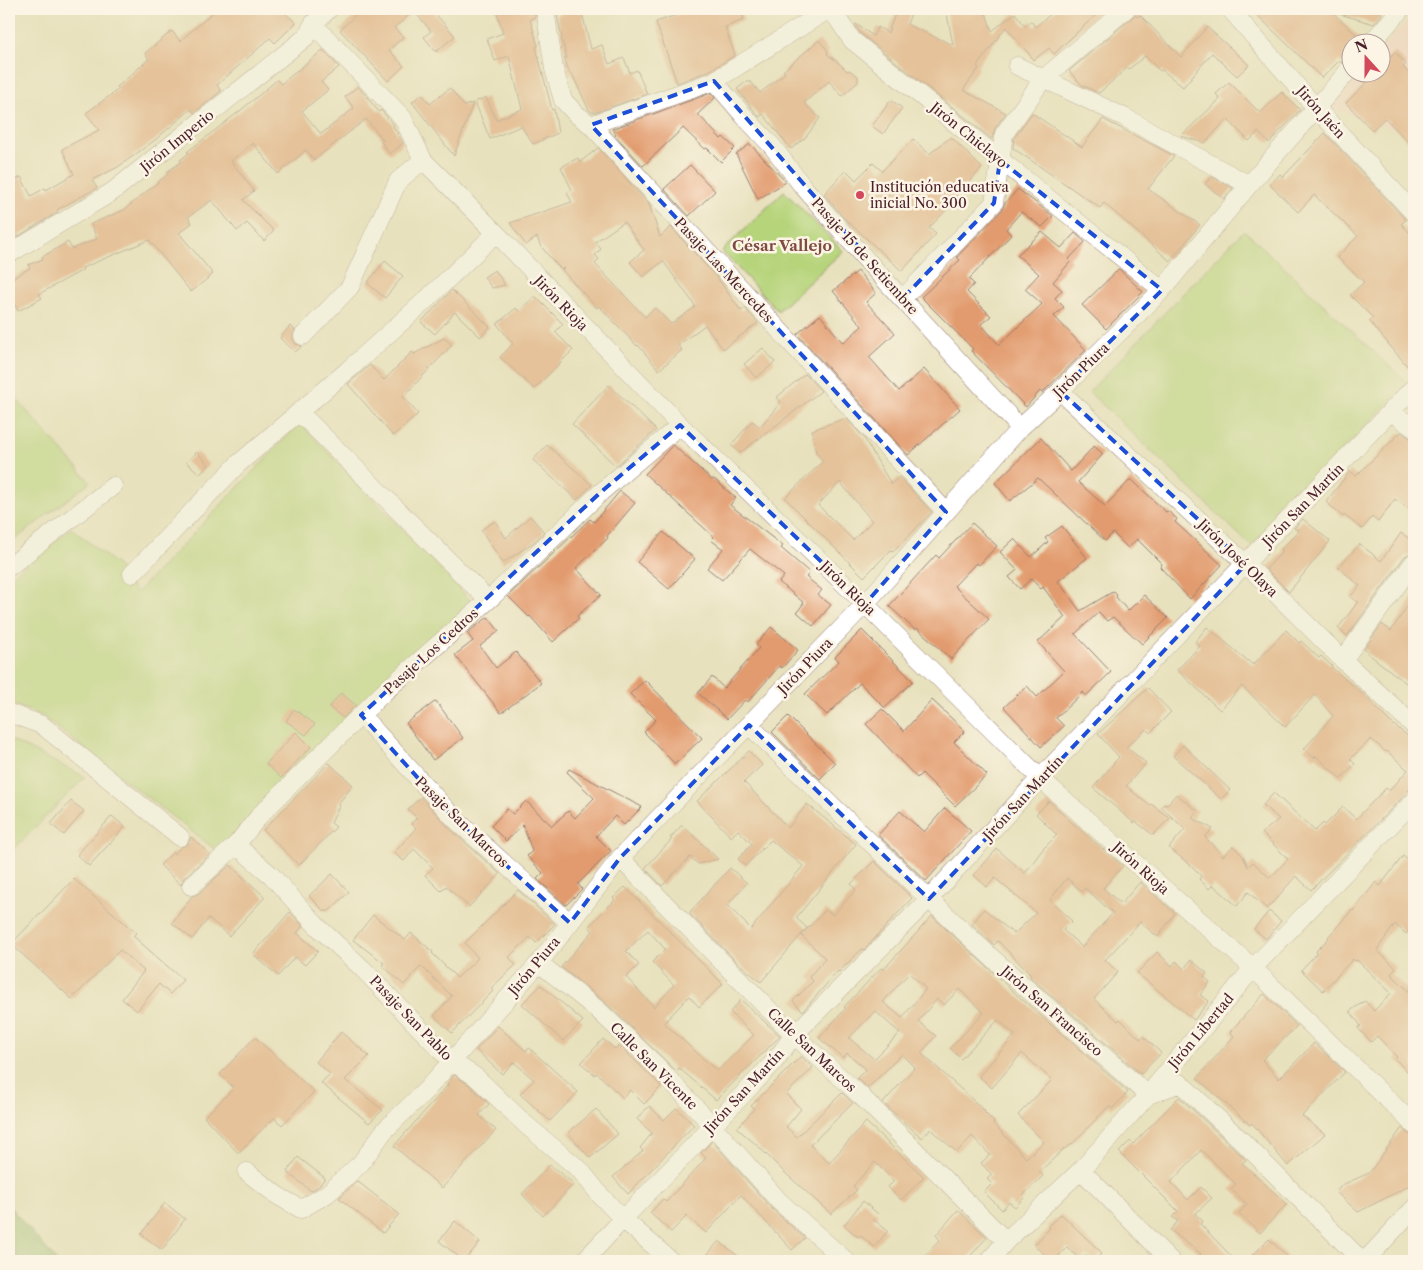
<svg xmlns="http://www.w3.org/2000/svg" width="1423" height="1270" viewBox="0 0 1423 1270" font-family="'Libre Caslon Text',serif">
<style>
.built{fill:#f7d1c6}
.green{fill:#b6d47a;stroke:#807a52}
.forest{fill:#90b66a;stroke:#6d6a4a}
.building{fill:#e29b6e;fill-rule:evenodd}
.lines{fill:none;stroke-linecap:round;stroke-linejoin:round}
.minor-casing{stroke:#998074;stroke-width:19}
.minor{stroke:#fff;stroke-width:18}
.marked{fill:none;stroke:#1d4ed8;stroke-width:4;stroke-dasharray:10 6;stroke-linejoin:round}
.poi-dot{fill:#d1495b;stroke:#fcf5e5;stroke-width:2}
.labels{text-anchor:middle;dominant-baseline:central;stroke-width:5;stroke-linejoin:round;paint-order:stroke}
.street-label{font-size:14px;fill:#4a1f2b;stroke:#fcf5e5}
.poi-label{font-size:14px;fill:#4a1f2b;stroke:#fcf5e5;text-anchor:start}
.neighbourhood-label{font-size:15px;font-weight:bold;fill:#7f4a42;stroke:#fcf5e5}
</style>
<rect width="100%" height="100%" fill="#fcf5e5"/>
<filter id="ink" filterUnits="userSpaceOnUse"><feTurbulence type="fractalNoise" baseFrequency=".02" numOctaves="2"/><feDisplacementMap in="SourceGraphic" scale="10" xChannelSelector="R" yChannelSelector="G"/><feConvolveMatrix kernelMatrix="1 2 1 2 8 2 1 2 1" color-interpolation-filters="sRGB"/></filter>
<filter id="wash" filterUnits="userSpaceOnUse"><feTurbulence type="fractalNoise" baseFrequency=".0096" numOctaves="4" result="noise"/><feDisplacementMap in="SourceGraphic" scale="20" xChannelSelector="R" yChannelSelector="G"/><feGaussianBlur stdDeviation="1.12" result="paint"/><feColorMatrix in="noise" values="0 0 0 0 0 0 0 0 0 0 0 0 0 0 0 0 0 1.4 0 .05"/><feComposite in="paint" operator="in"/></filter>
<g filter="url(#wash)">
<rect width="100%" height="100%" fill="#e8e1be"/>
<path class="built" d="M1414 13V136L1329 107 1360 73 1380 72 1381 50Z"/>
<path class="green" d="M784 191 843 251 778 311 722 251Z
M1244 230 1407 383 1251 546 1089 392Z
M9 391 90 482 9 544Z
M300 423 472 602 217 851 42 716 9 703V578L71 528 117 565 136 593Z
M9 739 85 777 9 854Z"/>
<path class="forest" d="M9 1206 57 1261H9Z"/>
<g id="blocks">
<path class="building" d="M217 9H281L296 23 275 43 270 38 217 85 221 91 194 113 191 109 155 140 118 167 92 180 97 188 57 210 58 212 9 242V183L21 177 31 196 45 188 46 190 74 174 62 149 99 130 86 113 119 89 117 87 149 59 145 53 172 31 180 41Z
M362 9H431L455 36 436 52 424 37 431 31 414 11 394 28 403 37 389 50 404 66 388 81 340 30Z
M496 9H535V17L530 19 538 46 536 47 552 110 554 109 558 133 533 144 521 126 490 139 475 102 486 97 496 120 522 109 509 56 495 61 487 39 503 33Z
M561 9H581L591 49 602 45 609 64 624 58 630 73 637 70 647 94 597 112H592L589 110 572 74H570L564 58H567L561 39 562 38 557 15 562 13Z
M694 9H740L744 20 725 27 735 55 709 71 677 83 656 22Z
M897 9 911 14 907 24 908 25 953 45 946 9H983L984 14 986 13 992 31 1015 13 1025 26 1031 21 1035 27 1057 9H1102L1054 54 1049 48 1034 60 1006 27 977 66 979 68 963 90 1006 113 995 128 992 139 860 33 855 25 856 24 873 36 878 27 888 33Z
M1251 9H1329L1362 40V42H1350V58L1341 63 1339 61 1322 78Z
M1334 9H1378L1382 14 1374 24 1333 12Z
M1135 15 1137 17 1140 15 1181 57 1207 27 1249 65 1237 76 1212 53 1183 87 1162 70 1160 71 1145 56 1129 69 1127 68 1099 93 1082 85 1069 71Z
M819 40 828 51 827 54 840 64 847 71 849 70 858 76V82L842 96 829 81 804 103 820 118 805 138 791 149 763 114 759 117 737 89 746 82H751L760 93 785 73 783 71Z
M323 50 339 67 321 82 328 90 302 111 321 134 354 108 345 97 358 86 379 112 381 110 394 125 393 126 403 143 390 154 381 142 383 140 366 119 314 160 306 150 278 174 253 143 231 161 254 191 243 200 274 231 264 241 247 223 237 231 212 200 188 217 192 223 179 233 213 274 191 292 149 240 82 268 83 270 39 294 42 298 18 311 9 293V280L30 268 28 265 43 259 42 257 68 242 72 249 97 239 91 224 124 210 168 174 167 172 181 162 180 160 189 153 187 152 240 111 277 80 281 84Z
M1395 52 1406 64 1403 67 1414 79V148L1385 118 1372 130 1346 103 1377 72H1380V65Z
M1229 82 1260 113 1282 92 1300 110 1269 143 1258 132 1249 141 1227 119 1205 143 1181 136 1220 99 1216 94Z
M450 88 464 106 473 103 454 156 412 102 422 94 430 104Z
M711 93 715 98 698 114 721 139 723 137 735 148 721 162 707 148 705 149 683 128 643 166 615 135 616 134 612 129Z
M891 100 902 108 883 134 872 126Z
M1032 113 1082 147 1103 119 1174 156 1148 189 1200 225 1170 261 1104 203 1100 208 1013 148 1014 138Z
M1325 133 1406 220 1401 224 1414 237V374L1369 321 1373 318 1350 295 1364 282 1337 257 1358 236 1314 195 1298 212 1270 185 1280 174 1283 177Z
M951 137 982 168 951 201 953 203 929 228 936 234 902 271 845 219 824 194 846 170 856 180 873 163 882 171 913 139 929 154Z
M750 144 786 182 758 199 736 154Z
M598 148 649 204 660 237 671 227 718 279 741 311 745 308 758 323 723 349 705 325 678 345 682 350 659 370 638 345 637 346 599 306 597 308 562 270 564 268 561 269 554 262 540 245 537 237 526 245 510 223 572 202 567 193 572 190 561 167 578 158 580 162ZM624 222 644 250 630 262 643 277 663 261 694 304 695 307 671 324 655 308 645 317 595 264 599 259 595 255 601 249 595 242Z
M690 165 715 191 689 216 664 189Z
M1212 177 1233 188 1224 199 1205 184Z
M1018 189 1053 216 1042 227 1021 212 1006 229 1011 235 969 279 974 284 967 292 991 316 981 324 999 345 1042 304 1025 289 1039 274 1017 255 1042 232 1061 248 1075 233 1085 242 1069 259 1071 261 1053 282 1062 290 1055 298 1064 307 1054 316 1086 350 1042 393 1040 391 1026 407 971 351 973 349 921 297 960 260 957 257 1002 210 1005 203Z
M385 261 403 276 385 298 367 283Z
M1119 269 1143 292 1106 329 1082 305Z
M495 270 505 285 492 288 484 277Z
M858 271 876 293 866 302 895 333 869 357 899 391 924 369 960 409 908 455 797 334 820 315 843 343 862 326 833 291Z
M452 290 490 327 480 337 455 312 435 334 421 322Z
M535 296 563 324 555 332 573 350 534 389 500 357 513 344 497 324 516 308 519 311Z
M290 326 295 330 293 334V339L296 344 302 346 295 352 280 338Z
M444 338 452 345 403 397 418 414 393 436 348 384 370 365 384 380 412 352 414 354Z
M763 348 775 362 756 378 744 364Z
M805 374 821 391 740 453 731 445 752 421 760 427 781 402 777 397Z
M609 385 656 430 616 466 572 424Z
M846 418 864 438 891 484 899 477 932 512 893 552 891 550 864 577 785 498 823 461 816 453 812 430ZM840 482 872 521 853 540 818 505Z
M1401 432 1414 441V513L1395 499 1378 522 1372 517 1362 529 1344 515 1343 517 1326 502 1350 471 1356 476Z
M1041 438 1071 471 1094 446 1103 454 1078 482 1105 506 1131 479 1166 512 1168 511 1177 519 1175 522 1222 565 1190 599 1160 567 1162 564 1137 539 1128 548 1113 533 1105 541 1038 478 1010 501 995 483Z
M547 445 592 485 577 500 533 460Z
M673 445 712 480 714 479 736 498 730 505 783 546 781 548 810 573 806 577 822 590 818 595 831 605 813 626 797 612 804 603 779 582 784 576 750 549 722 580 707 568 723 549 711 540 714 537 645 474Z
M197 452 209 465 200 474 186 462Z
M620 491 635 503 607 536 608 538 576 568 601 595 577 616 579 618 553 642 530 616 529 617 508 596 590 519 594 522Z
M530 516 544 532 534 542 503 563 481 530 495 521 506 538Z
M1303 519 1330 541 1289 592 1266 569 1283 551 1281 549 1299 531 1294 528Z
M972 523 997 546 979 565 976 563 954 586 989 619 951 659 917 628 915 630 889 606 936 555 939 558Z
M1062 526 1087 558 1058 581 1080 611 1114 591 1117 596 1116 597 1128 611 1144 595 1168 618 1142 644 1113 617 1107 621 1099 612 1075 634 1111 672 1086 696 1083 692 1056 718 1064 726 1041 747 1004 707 1027 686 1037 697 1064 671 1038 642 1065 617 1043 587 1041 589 1031 579 1020 589 1009 577 1017 570 1000 552 1014 539 1031 557 1048 542 1045 538Z
M663 532 695 559 669 589 637 562Z
M1401 533 1414 542V552L1405 556 1347 636 1338 628 1358 602 1350 597 1360 586 1338 567 1360 544 1381 561Z
M1414 596V689L1367 653 1368 651 1364 649 1382 624 1391 631Z
M488 617 499 631 480 646 496 668 516 652 541 683 501 713 455 655 473 641 467 633Z
M771 627 798 650 782 668 779 666 748 702 745 700 727 719 698 693 712 677 724 688 759 648 756 645Z
M1207 627 1253 665 1286 630 1299 643 1301 641 1319 658 1321 656 1332 666 1331 667 1361 692 1389 721 1414 741V784L1399 801 1311 890 1296 876 1267 909 1248 892 1237 906 1213 885 1209 889 1199 879 1201 876 1193 867 1169 848 1185 829 1161 807 1164 804 1167 805 1176 794 1198 811 1192 818 1213 829 1205 837 1223 856 1233 846 1243 856 1248 867 1253 862 1270 878 1288 859 1262 833 1279 819 1263 805 1274 793 1315 831 1323 823 1325 825 1343 807 1356 819 1386 788 1389 791 1408 770 1387 751 1386 752 1371 739 1350 759 1355 764 1341 779 1316 756 1314 758 1304 749 1333 716 1315 695 1285 727 1242 686 1220 710 1177 670 1200 646 1195 642Z
M862 630 913 681 885 708 860 683 827 715 805 694 839 661 835 657Z
M645 680 702 738 675 764 644 732 656 720 630 694Z
M1148 688 1171 712 1150 733 1146 729 1126 747 1146 763 1126 786 1150 806 1151 804 1170 818 1153 835 1135 821 1134 823 1093 788 1119 757 1098 734Z
M341 693 356 705 343 718 329 707Z
M932 700 965 731 954 742 987 775 955 806 922 773 917 778 866 724 882 709 904 731Z
M436 701 463 738 433 760 406 723Z
M294 709 315 724 306 735 286 721Z
M788 716 835 763 820 779 772 732Z
M296 732 311 747 281 778 266 764Z
M1183 745 1230 790 1221 799 1173 756Z
M749 751 762 765 744 782 788 828 807 804 856 844 796 918 807 928 761 982 737 962 689 913 730 868 747 883 727 905 751 929 803 866 771 840 745 866 738 859 752 844 738 830 731 837 697 801Z
M329 763 353 785 338 804 339 806 331 823 336 827 299 865 263 830Z
M569 769 642 807 624 825 615 816 596 836 611 851 578 884 582 889 566 905 537 879 543 873 527 856 532 851 523 825 506 841 491 826 507 809 513 814 526 801 552 826 568 811 575 818 594 798 567 772Z
M421 797 448 827 500 874 469 907 446 886 441 891 425 875 433 868 414 849 404 861 394 853 416 828 411 823 417 818 408 809Z
M71 801 84 811 64 835 51 824Z
M1049 801 1070 821 1123 866 1103 888 1121 904 1140 882 1175 913 1158 937 1140 922 1105 960 1118 972 1094 999 1118 1021 1120 1019 1140 1039 1143 1036 1161 1053 1141 1074 1030 977 1031 975 998 941 994 945 972 924 984 909 1014 934 1036 913 995 878 987 887 974 875 997 849 1025 873 1043 849 1057 835 1036 814ZM1067 878 1082 892 1085 888 1113 913 1082 947 1063 930 1072 921 1050 900Z
M945 808 971 831 926 881 878 835 900 811 924 832Z
M112 816 125 827 89 866 77 855Z
M682 825 718 859 698 864 690 857 662 886 645 868 672 839 670 838Z
M191 837 210 854 184 878 181 885 160 865 173 852 174 854 181 847 188 844Z
M1403 856 1414 865V925L1406 934 1395 924 1377 950 1396 968 1391 974 1414 996V1078L1395 1059 1397 1057 1377 1036 1371 1042 1358 1028 1361 1026 1350 1011 1365 1001 1374 1011 1391 993 1357 960 1355 961 1353 959 1323 991 1301 970 1317 953 1316 951 1329 938 1328 937 1352 910 1353 911 1376 882 1380 886Z
M874 861 912 898 864 950 862 949 839 972 838 971 803 1011 793 1001 813 981 809 977 825 958 801 935 826 910 833 915 856 890 851 884Z
M230 865 265 897 229 936 209 918 192 939 172 923 192 896 198 894Z
M332 874 349 892 329 911H324L309 896Z
M74 879 136 933 133 936 183 980 170 994 159 984 137 1011 122 999 144 971 120 950 72 999 11 944Z
M625 887 723 984 699 1007 689 996 664 1023 717 1071 754 1035 730 1012 741 1000 780 1036 716 1100 679 1068 676 1071 605 1002 561 967 593 931 589 926 615 900 613 898ZM648 930 665 949 652 962 674 985 654 1007 626 977 639 965 626 951Z
M518 890 555 924 536 943 530 937 509 957 516 965 491 988 493 991 452 1033 434 1016 452 996 421 966 404 985 382 965 384 963 353 940 373 915 405 940 411 933 433 952 432 953 457 978 478 958 465 943Z
M1269 911 1281 921 1266 939 1254 929Z
M290 912 303 926 297 933 318 951 305 965 295 957 278 976 253 954Z
M932 916 1016 994 1128 1092 1112 1109 1109 1106 1072 1144 1064 1149 1039 1172 1043 1176 1023 1195 1025 1197 1015 1207 1009 1202 1002 1210 984 1192 992 1184 987 1179 992 1175 981 1163 990 1155 972 1136 957 1152 930 1129 922 1138 883 1103 915 1067 902 1054 868 1088 857 1078 866 1069 847 1053 843 1058 819 1038 846 1008 844 1007 881 968 883 970ZM909 973 926 989 902 1018 883 1002ZM959 989 984 1013 950 1048 961 1059 998 1020 1015 1035 979 1076 992 1088 1022 1053 1052 1080 1018 1115 1044 1142 1026 1158 993 1123 994 1122 984 1112 985 1111 921 1053 936 1036 918 1021 937 999 944 1005ZM875 1011 900 1033 874 1059 849 1038Z
M1157 952 1172 966 1176 961 1184 969 1191 960 1207 973 1204 977 1210 982 1200 995 1209 1001 1194 1020 1137 973Z
M541 985 583 1021 563 1041 522 1004Z
M1264 994 1297 1026 1262 1060 1279 1079 1314 1043 1345 1072 1302 1116 1325 1134 1288 1166 1252 1123 1250 1125 1197 1078 1234 1036 1230 1032Z
M498 1026 526 1051 529 1048 578 1092 550 1121 520 1094 534 1080 514 1062 502 1074 476 1050Z
M341 1032 369 1056 345 1080 383 1110 369 1123 321 1083 330 1074 316 1062Z
M255 1037 314 1092 282 1125 274 1118 238 1153 204 1117 234 1088 220 1074Z
M603 1039 615 1049 619 1045 659 1084 661 1087 644 1104 630 1090 623 1098 597 1073 595 1075 581 1063Z
M801 1056 813 1068 786 1094 801 1109 786 1127 797 1137 842 1093 853 1103 810 1145 829 1163 866 1122 924 1177 901 1200 888 1187 894 1181 875 1162 853 1186 857 1190 831 1214 783 1171 759 1147 737 1128 754 1109 751 1106Z
M454 1075 469 1085 489 1104 479 1115 496 1130 442 1188 394 1146 448 1085 447 1084Z
M1179 1097 1236 1150 1246 1160 1242 1163 1287 1204 1260 1233 1239 1213 1247 1204 1231 1189 1236 1184 1201 1150 1171 1182 1188 1200 1201 1187 1212 1198 1195 1214 1203 1221 1200 1224 1236 1261H1193L1201 1254 1170 1230 1178 1221 1172 1217 1178 1211 1119 1152 1130 1141 1133 1144Z
M649 1106 664 1120 676 1108 694 1125 628 1194 613 1177 643 1151 640 1148 652 1133 637 1119Z
M596 1109 618 1134 590 1158 568 1133Z
M1402 1128 1407 1133 1414 1136V1180L1407 1187 1358 1212 1336 1192 1342 1185 1369 1173Z
M712 1141 771 1208 805 1238 792 1250 741 1195 706 1233 687 1216 671 1232 650 1213 663 1199 666 1202 706 1158 701 1153Z
M298 1157 325 1178 319 1186 311 1191 287 1172Z
M550 1165 574 1184 543 1216 522 1194Z
M357 1181 399 1214 383 1233 339 1198Z
M863 1201 878 1214 873 1219 888 1231 874 1247 860 1235 858 1237 844 1225Z
M165 1203 185 1219 162 1250 141 1234Z
M958 1210 987 1237 966 1261H920L940 1240 936 1235Z
M1061 1214 1102 1253 1094 1261 1086 1255 1081 1260 1067 1247 1054 1261H1051L1034 1245 1050 1228 1048 1226Z
M455 1221 480 1242 464 1261 439 1241Z
M1269 1239 1292 1261H1247Z
M719 1241 744 1261H702Z"/>
</g>
</g>
<g filter="url(#ink)">
<use href="#blocks" fill-opacity="0" stroke="#998074" stroke-width="1"/>
<g class="lines">
<g class="minor-casing">
<path id="minor" d="M545 9 554 69 563 100 576 114 591 125 946 512
M831 9 852 40 1162 290
M1230 9 1317 109 1414 213
M313 24 403 118 423 160 496 233 680 425 865 604 1040 778 1253 968 1414 1125
M1372 42 1401 9
M1017 66 1124 117 1249 185
M714 81 744 116 772 146 801 184 863 256 1020 428
M591 125 714 81 829 9
M9 254 112 192 306 37 313 24 329 9
M903 298 994 203 1004 134 1043 79 1126 9
M303 336 350 287 398 181 423 160
M1060 391 1246 564 1343 660 1414 726
M299 412 488 600
M1391 412 1414 428
M9 567 113 486
M132 574 238 464 347 371 427 299 496 233
M1343 660 1414 562
M9 713 42 725 180 837
M361 715 455 819 570 923
M749 725 929 899 991 957 1148 1095 1180 1083 1243 1142 1362 1261
M236 845 271 875 316 925 363 969 451 1061 476 1077 525 1124 580 1170 601 1196 623 1219 774 1062 794 1035 929 899 1040 778 1414 387
M620 858 794 1035 861 1096 1006 1241
M191 886 236 845 260 815 383 693 493 596 601 492 680 425
M539 963 598 1010 655 1064 712 1125 779 1201 846 1261
M1081 1170 1171 1261
M247 1172 278 1196 301 1209 327 1194 361 1163 384 1131 427 1089 539 963 620 858 865 604 1020 428 1060 391 1162 290 1249 185 1350 69
M584 1261 623 1219 671 1261
M989 1261 1006 1241 1081 1170 1148 1095 1253 968 1414 801
M1365 1261 1414 1208"/>
</g>
<use href="#minor" class="minor"/>
</g>
</g>
<path d="M0 0H1423V1270H0ZM714 81 903 298 994 203 1000 160 1162 290 1060 391 1246 564 929 899 749 725 620 858 570 923 455 819 361 715 601 492 680 425 865 604 946 512 591 125Z" fill="#e8e1be" fill-opacity=".55" fill-rule="evenodd"/>
<path class="marked" d="M714 81 903 298 994 203 1000 160 1162 290 1060 391 1246 564 929 899 749 725 620 858 570 923 455 819 361 715 601 492 680 425 865 604 946 512 591 125Z"/>
<circle class="poi-dot" cx="860" cy="195" r="5"/>
<g class="labels">
<g class="street-label">
<text transform="translate(1321 112) rotate(48)">Jirón Jaén</text>
<text transform="translate(969 135) rotate(39)">Jirón Chiclayo</text>
<text transform="translate(177 141) rotate(-39)">Jirón Imperio</text>
<text transform="translate(865 256) rotate(48)">Pasaje 15 de Setiembre</text>
<text transform="translate(724 270) rotate(47)">Pasaje Las Mercedes</text>
<text transform="translate(561 303) rotate(46)">Jirón Rioja</text>
<text transform="translate(1081 370) rotate(-44)">Jirón Piura</text>
<text transform="translate(1303 505) rotate(-46)">Jirón San Martín</text>
<text transform="translate(1238 558) rotate(44)">Jirón José Olaya</text>
<text transform="translate(848 588) rotate(44)">Jirón Rioja</text>
<text transform="translate(431 651) rotate(-42)">Pasaje Los Cedros</text>
<text transform="translate(805 666) rotate(-46)">Jirón Piura</text>
<text transform="translate(1023 798) rotate(-47)">Jirón San Martín</text>
<text transform="translate(462 822) rotate(44)">Pasaje San Marcos</text>
<text transform="translate(1141 868) rotate(42)">Jirón Rioja</text>
<text transform="translate(534 966) rotate(-50)">Jirón Piura</text>
<text transform="translate(1052 1011) rotate(41)">Jirón San Francisco</text>
<text transform="translate(411 1018) rotate(46)">Pasaje San Pablo</text>
<text transform="translate(1201 1031) rotate(-50)">Jirón Libertad</text>
<text transform="translate(812 1050) rotate(43)">Calle San Marcos</text>
<text transform="translate(654 1066) rotate(45)">Calle San Vicente</text>
<text transform="translate(744 1091) rotate(-47)">Jirón San Martín</text>
</g>
<g class="poi-label">
<text x="870" y="187">Institución educativa<tspan x="870" dy="16">inicial No. 300</tspan></text>
</g>
<g class="neighbourhood-label">
<text x="782" y="245">César Vallejo</text>
</g>
</g>
<rect width="1423" height="1270" fill="none" stroke="#fcf5e5" stroke-width="30"/>
<g transform="translate(1366 58) rotate(339)"><circle r="24" fill="#fcf5e5" stroke="#b59f9b"/>
<path d="M0-4L9 19L0 12L-9 19Z" fill="#d1495b"/>
<text y="-8" font-size="14" font-weight="bold" text-anchor="middle" fill="#4a1f2b">N</text>
</g>
</svg>
